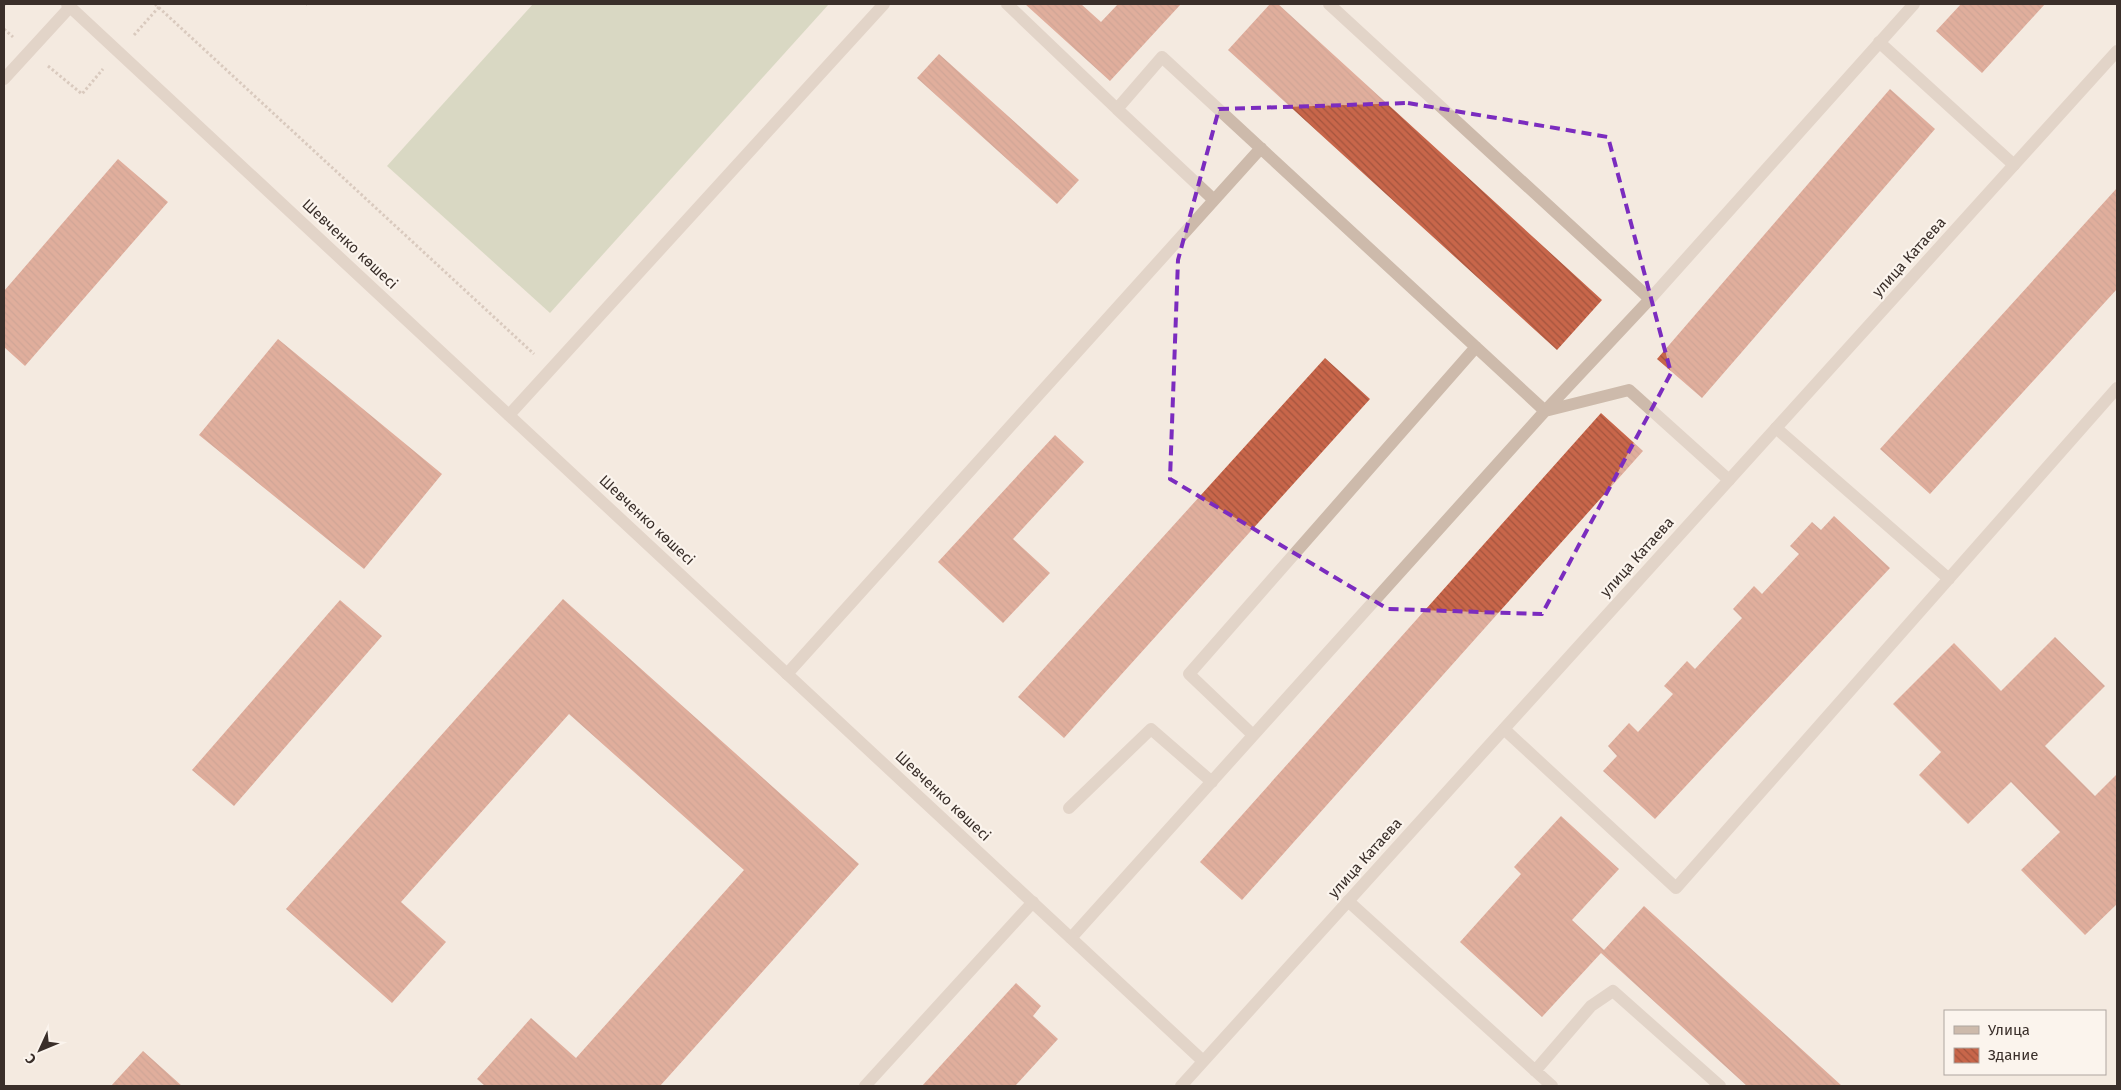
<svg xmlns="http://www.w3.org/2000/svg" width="2121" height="1090" viewBox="0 0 2121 1090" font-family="'Fira Sans',sans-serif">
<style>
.grass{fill:#b8c49f}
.building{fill:url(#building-back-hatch)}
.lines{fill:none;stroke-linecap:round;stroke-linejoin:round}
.path{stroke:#b9a495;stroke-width:3;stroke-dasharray:2.5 2.5;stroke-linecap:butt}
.service{stroke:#cdbaab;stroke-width:12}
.minor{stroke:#cdbaab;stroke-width:12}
.tertiary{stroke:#cdbaab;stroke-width:12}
.marked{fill:none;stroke:#7b2cbf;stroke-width:4;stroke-dasharray:10 6;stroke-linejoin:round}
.labels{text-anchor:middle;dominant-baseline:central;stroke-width:4.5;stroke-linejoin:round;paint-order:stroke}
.street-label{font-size:15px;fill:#3a2f2a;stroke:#fbf4ed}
</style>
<defs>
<pattern id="building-back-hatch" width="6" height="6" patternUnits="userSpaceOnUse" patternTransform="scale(1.25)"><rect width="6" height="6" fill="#c8664a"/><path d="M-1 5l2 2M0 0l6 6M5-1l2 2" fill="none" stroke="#a3543e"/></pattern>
</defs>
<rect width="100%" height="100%" fill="#f4eae0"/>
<path class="grass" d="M533 4H829L550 313 387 166Z"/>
<path class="building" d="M1025 4H1081L1101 22 1118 4H1181L1110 81Z
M1270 4H1278L1602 300 1557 350 1228 50Z
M1961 4H2045L1982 73 1936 31Z
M939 54 1079 180 1057 204 917 78Z
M1890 89 1935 129 1702 398 1657 359Z
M118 159 168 202 25 366 4 347V291Z
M2117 188V289L1930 494 1880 449Z
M278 339 442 474 364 569 199 435Z
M1325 358 1370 399 1064 738 1018 697Z
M1601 413 1643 451 1242 900 1200 862Z
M1055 435 1084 462 1013 539 1050 573 1003 623 938 562Z
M1834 516 1890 568 1655 819 1603 771 1617 756 1608 746 1629 723 1638 732 1673 694 1664 686 1687 661 1695 669 1742 618 1733 609 1754 586 1762 594 1799 554 1790 546 1812 522 1821 530Z
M563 599 859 864 660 1086H485L477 1079 531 1018 576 1058 744 870 569 714 401 902 446 942 392 1003 286 909Z
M340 600 382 636 234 806 192 770Z
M2055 637 2105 686 2045 746 2095 796 2117 774V904L2085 935 2021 870 2060 832 2011 782 1968 824 1919 775 1941 752 1893 704 1954 643 2001 691Z
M1561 816 1619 869 1572 920 1604 950 1644 906 1842 1086H1747L1601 953 1542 1017 1460 942 1521 874 1514 867Z
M1016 983 1041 1006 1033 1016 1058 1039 1015 1086H922Z
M143 1051 182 1086H111Z"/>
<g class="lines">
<path class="path" d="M155 4 534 354
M306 4H307
M4 5 5 4
M4 29 13 37
M134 35 159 7
M48 66 82 94 103 69"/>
<path class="service" d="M1007 4 1117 109 1162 57 1545 411 1629 390 1729 480
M1329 4 1650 299
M1879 42 2014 165
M1117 109 1214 200
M509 415 884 4
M1776 428 1949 579
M787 674 1261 148
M1504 729 1676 888 2117 388
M1253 735 1189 674 1476 347
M1069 808 1151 729 1212 782
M1348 901 1552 1086
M1071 938 1545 411 1650 299 1914 4
M1535 1071 1591 1006 1613 991 1720 1086
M865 1086 1033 902"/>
<path class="minor" d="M4 79 70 7"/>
<path class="tertiary" d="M67 4 1203 1061
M1181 1086 2117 51"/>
</g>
<path d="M0 0H2121V1090H0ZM1408 103 1608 137 1671 373 1542 614 1388 609 1170 479 1178 260 1219 109Z" fill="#f4eae0" fill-opacity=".55" fill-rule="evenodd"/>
<path class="marked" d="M1408 103 1608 137 1671 373 1542 614 1388 609 1170 479 1178 260 1219 109Z"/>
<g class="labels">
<g class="street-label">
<text transform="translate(350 244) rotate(43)">Шевченко көшесі</text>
<text transform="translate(1909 257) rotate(-48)">улица Катаева</text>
<text transform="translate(647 520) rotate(43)">Шевченко көшесі</text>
<text transform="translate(1637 557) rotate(-48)">улица Катаева</text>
<text transform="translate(943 796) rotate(43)">Шевченко көшесі</text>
<text transform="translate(1365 858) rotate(-48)">улица Катаева</text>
</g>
</g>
<rect width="2121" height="1090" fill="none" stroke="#3a2f2a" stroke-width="10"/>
<rect x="1944" y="1010" width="162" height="65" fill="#fbf4ed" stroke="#aea59f"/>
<rect x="1954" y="1026" width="25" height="8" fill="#cdbaab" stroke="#aea59f"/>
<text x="1988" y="1035" font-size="15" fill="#3a2f2a">Улица</text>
<rect x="1954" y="1048" width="25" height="15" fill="url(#building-back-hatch)" stroke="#aea59f"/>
<text x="1988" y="1060" font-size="15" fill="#3a2f2a">Здание</text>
<g transform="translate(40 1050) rotate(226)" stroke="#fbf4ed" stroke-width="4" paint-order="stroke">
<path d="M0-4L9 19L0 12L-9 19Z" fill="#3a2f2a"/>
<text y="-8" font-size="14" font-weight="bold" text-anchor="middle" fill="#3a2f2a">С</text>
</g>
</svg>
